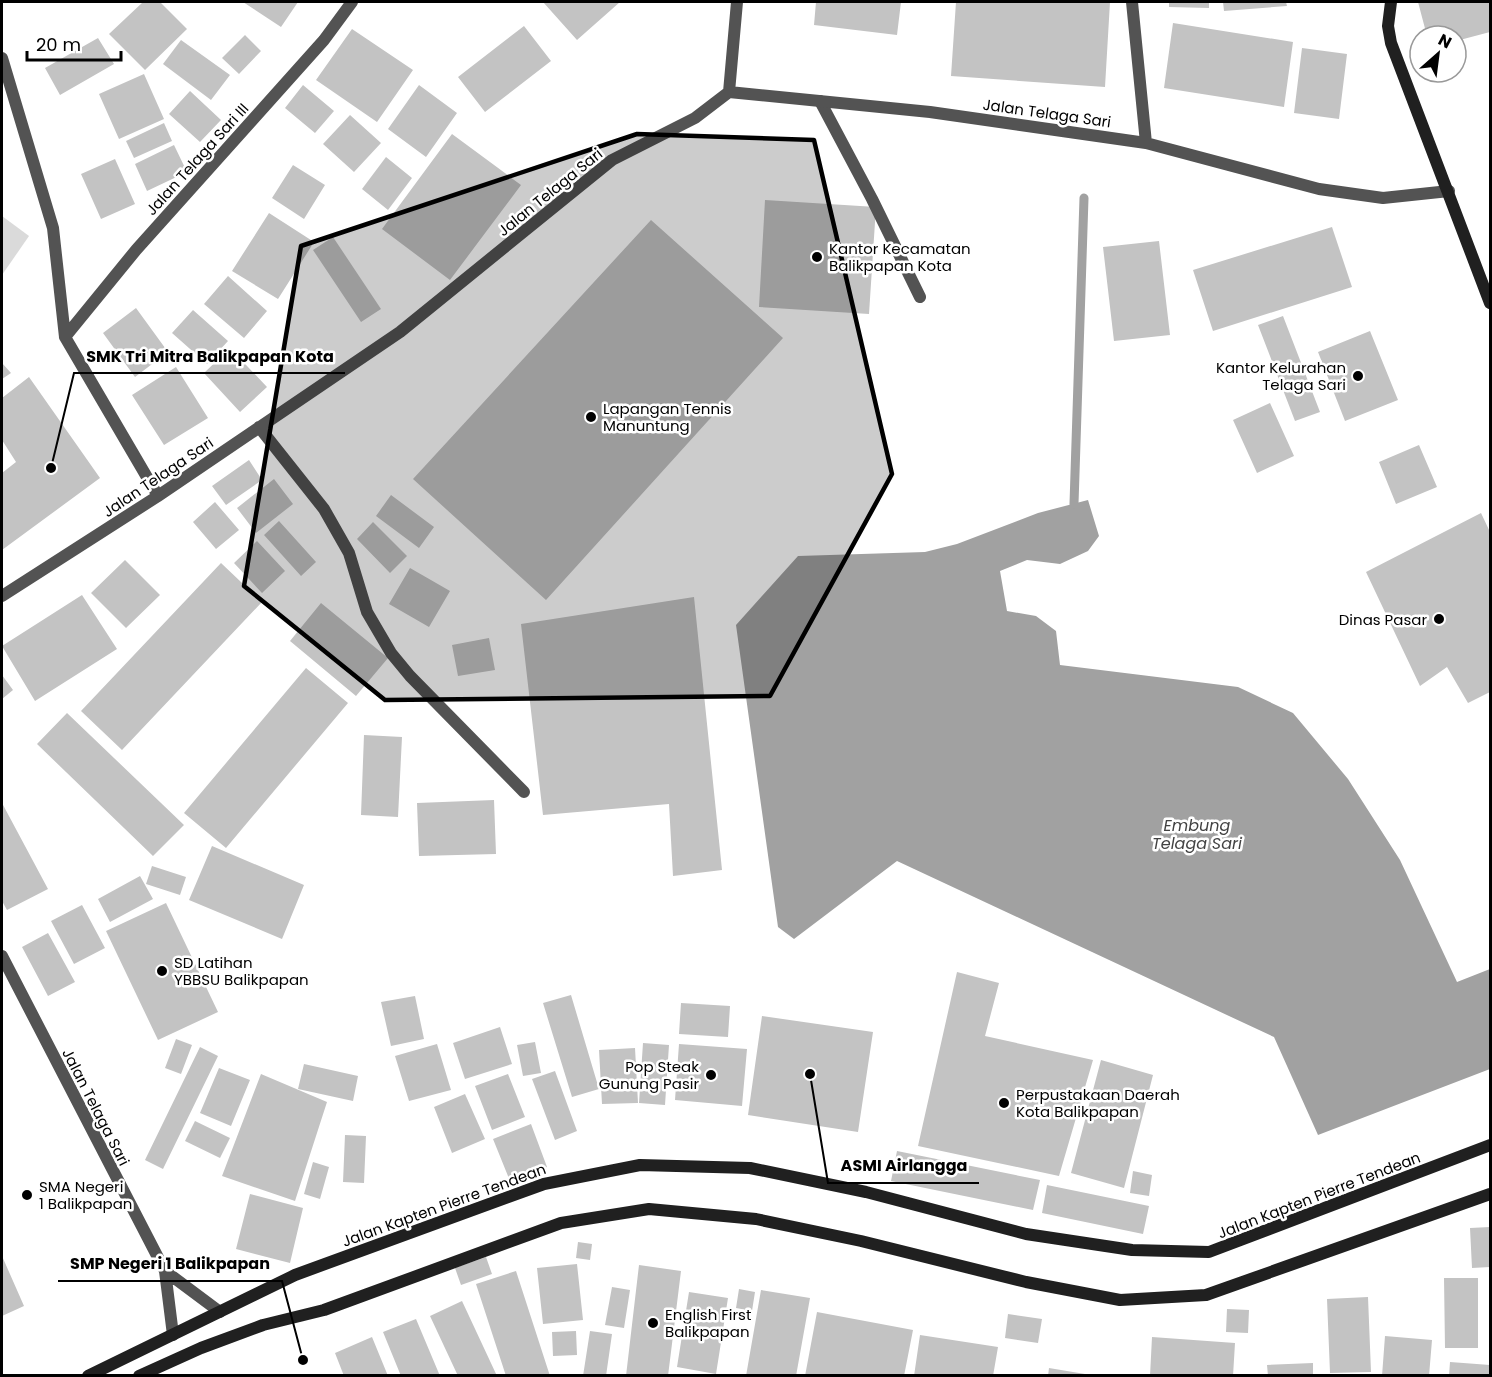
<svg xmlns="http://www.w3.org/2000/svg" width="1492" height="1377" viewBox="0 0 1492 1377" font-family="Poppins,sans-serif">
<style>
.green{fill:#dadada}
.water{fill:#a1a1a1}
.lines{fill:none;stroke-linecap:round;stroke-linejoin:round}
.stream{stroke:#a1a1a1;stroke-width:9}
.building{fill:#c3c3c3}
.lane{stroke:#535353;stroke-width:12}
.street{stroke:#535353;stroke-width:12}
.secondary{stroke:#202020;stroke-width:12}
.marked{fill:#000;fill-opacity:0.2;stroke:#000;stroke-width:4.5;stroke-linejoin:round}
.poi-dot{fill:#000;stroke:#fff;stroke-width:2}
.labels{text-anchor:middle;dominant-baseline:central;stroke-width:5;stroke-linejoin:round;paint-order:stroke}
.street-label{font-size:15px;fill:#000;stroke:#fff}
.poi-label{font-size:15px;fill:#000;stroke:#fff;text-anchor:start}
.water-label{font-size:16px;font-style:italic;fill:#424242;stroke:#fff}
.leader{fill:none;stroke:#000;stroke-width:2}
.callout-dot{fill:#000;stroke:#fff;stroke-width:2}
.callout-label{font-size:16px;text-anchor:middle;font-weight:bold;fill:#000;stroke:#fff;stroke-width:5;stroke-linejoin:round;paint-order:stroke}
</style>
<rect width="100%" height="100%" fill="#fff"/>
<path class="green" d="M2 216 29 236 2 275Z"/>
<path class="water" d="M1088 500 1099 536 1088 551 1060 564 1027 560 1000 571 1007 611 1036 616 1056 631 1060 665 1238 687 1293 713 1348 779 1400 860 1457 982 1490 969V1069L1318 1135 1274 1037 897 861 794 939 778 927 736 625 798 556 925 552 957 544 1038 513Z"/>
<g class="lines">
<path class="stream" d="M1074 504 1084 198"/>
</g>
<path class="building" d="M143 2H160L187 29 145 70 109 34Z
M243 2H298L281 27Z
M543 2H620L577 40Z
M816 2H901L897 35 814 25Z
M956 2H1110L1105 87 951 76Z
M1169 2H1209V8L1169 7Z
M1223 2H1286L1287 6 1224 11Z
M1418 2H1490V32L1456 41V36H1427Z
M1173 23 1293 42 1284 107 1164 88Z
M524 26 551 61 485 112 458 77Z
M352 29 413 70 377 122 316 80Z
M245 35 261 51 239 74 222 58Z
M98 38 114 64 60 95 45 68Z
M181 40 230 75 211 100 163 64Z
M1302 48 1347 54 1339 119 1294 113Z
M144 74 164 119 119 139 99 94Z
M303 85 334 111 315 133 285 108Z
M419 85 457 113 426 157 388 129Z
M190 91 221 120 200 142 169 114Z
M350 115 381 143 354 172 323 144Z
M164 123 172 141 134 158 126 141Z
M452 134 521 185 450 280 382 229Z
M174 145 187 172 147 191 135 164Z
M386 157 412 178 388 210 362 189Z
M115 159 135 204 101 219 81 174Z
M293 165 325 185 304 219 272 198Z
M765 200 876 207 869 314 759 307Z
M269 213 314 242 278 299 232 271Z
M651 220 783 338 546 600 413 479Z
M1332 227 1352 287 1213 331 1193 270Z
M333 237 381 309 361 322 313 250Z
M1159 241 1170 335 1114 341 1103 247Z
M228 276 267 311 244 338 204 304Z
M136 308 168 352 135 377 103 333Z
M193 310 228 341 207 364 172 333Z
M1283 316 1320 412 1295 421 1258 325Z
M1370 331 1398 400 1345 421 1318 352Z
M230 348 267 387 240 412 204 373Z
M2 363 11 373 2 379Z
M176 367 208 418 164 445 132 395Z
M29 377 100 478 2 550V473L16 462 2 440V398Z
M1270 403 1294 456 1257 473 1233 420Z
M1419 445 1437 487 1396 504 1379 462Z
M249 460 262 480 226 505 212 486Z
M274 479 293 504 256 533 237 508Z
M391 495 434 527 419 548 376 516Z
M215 502 239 530 216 549 193 522Z
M1481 513 1490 532V692L1468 703 1447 667 1420 686 1366 572Z
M279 521 316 562 301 576 264 535Z
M373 522 407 556 390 573 357 539Z
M257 541 285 571 262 593 234 563Z
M125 560 160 595 126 628 91 593Z
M221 563 262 602 122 750 81 711Z
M410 568 450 591 429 627 389 604Z
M82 595 117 649 35 701 2 646Z
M694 597 722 870 673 876 669 804 543 815 521 624Z
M321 603 388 658 356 696 290 641Z
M489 638 495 670 458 676 452 645Z
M306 668 348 703 226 848 184 813Z
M2 675 13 690 2 699Z
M67 713 184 825 153 856 37 744Z
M364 735 402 737 398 817 361 815Z
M494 800 496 854 419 856 417 803Z
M2 803 48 889 7 910 2 901Z
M212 846 304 885 282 939 189 900Z
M152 866 186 877 180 895 146 884Z
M140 876 153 899 110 922 98 899Z
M166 903 218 1012 158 1040 106 931Z
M82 905 105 948 74 964 51 921Z
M48 933 75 982 48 996 22 947Z
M957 972 999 983 985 1036 1093 1060 1059 1176 918 1146Z
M571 995 599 1089 572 1097 543 1003Z
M415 996 424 1039 391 1046 381 1002Z
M681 1003 730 1006 728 1037 679 1034Z
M762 1016 873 1032 858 1132 748 1115Z
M500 1027 512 1064 465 1079 453 1043Z
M176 1039 192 1045 181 1074 165 1068Z
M535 1042 541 1073 523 1076 517 1045Z
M643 1043 669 1045 665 1105 639 1103Z
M437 1044 451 1090 409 1101 395 1056Z
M679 1044 747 1049 742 1106 675 1100Z
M200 1047 218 1056 163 1169 145 1160Z
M635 1048 638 1103 602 1104 599 1050Z
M1101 1060 1153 1075 1124 1188 1071 1173Z
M304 1064 358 1076 353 1101 298 1089Z
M219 1068 250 1080 231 1126 200 1113Z
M555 1071 577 1131 555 1140 532 1079Z
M261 1074 327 1102 295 1201 222 1176Z
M508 1074 525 1117 492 1130 475 1086Z
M465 1094 485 1139 452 1153 434 1107Z
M195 1121 230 1138 220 1158 185 1141Z
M531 1124 547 1167 510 1181 493 1139Z
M345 1135 366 1136 364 1183 343 1182Z
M897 1151 1040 1180 1033 1210 891 1181Z
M313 1162 329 1167 320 1199 304 1194Z
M1133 1171 1152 1175 1149 1196 1130 1193Z
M1047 1185 1149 1206 1143 1234 1042 1213Z
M250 1194 303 1208 290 1263 236 1249Z
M1490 1227V1267L1472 1268 1470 1228Z
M578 1242 592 1244 590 1260 576 1258Z
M2 1256 24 1306 2 1316Z
M486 1257 492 1274 461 1285 455 1268Z
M577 1264 583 1320 543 1324 537 1268Z
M639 1265 681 1271 668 1376H626Z
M516 1271 550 1376H506L476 1284Z
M1444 1278H1478V1348H1445Z
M612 1287 630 1290 624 1328 605 1325Z
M739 1289 755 1292 752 1311 736 1308Z
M761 1290 810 1298 796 1376H746Z
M689 1292 728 1298 716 1374 677 1367Z
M1368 1297 1371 1372 1330 1373 1327 1299Z
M462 1301 497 1376H458L430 1316Z
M1227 1309 1249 1310 1248 1333 1226 1332Z
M817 1312 913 1330 904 1376H805Z
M1008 1314 1042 1319 1038 1343 1005 1338Z
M416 1319 440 1376H401L383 1332Z
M576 1331 577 1355 553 1356 552 1332Z
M590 1331 612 1334 606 1376H583Z
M920 1335 998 1347 993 1376H914Z
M1385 1336 1432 1340 1429 1376H1382Z
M372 1337 388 1376H344L335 1353Z
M1152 1337 1235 1343 1233 1376H1150Z
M1450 1362 1490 1365V1376H1449Z
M1313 1363V1376H1268L1267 1365Z
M1049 1368 1085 1374V1376H1048Z"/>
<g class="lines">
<path class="lane" d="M820 101 872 199 920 297"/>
<path class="street" d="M1132 2 1146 143
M2 58 53 228 65 337
M729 92 737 2
M259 427 324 509 349 553 367 612 391 653 410 676 524 792
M158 496 65 337 136 250 324 40 352 2
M2 596 158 496 400 332 612 160 695 118 729 92 930 112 1146 143 1319 189 1383 198 1449 191
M2 956 165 1271 173 1335
M165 1271 220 1312"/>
<path class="secondary" d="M1391 2 1388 26 1391 43 1490 303
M88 1376 295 1275 544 1184 640 1165 750 1168 866 1192 1026 1234 1132 1250 1209 1252 1490 1145
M139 1376 201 1348 263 1325 324 1310 561 1223 649 1209 756 1219 861 1241 1026 1282 1120 1300 1206 1295 1490 1194"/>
</g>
<path class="marked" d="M637 134 814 140 892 474 770 696 385 700 244 586 301 246Z"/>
<g class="poi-dot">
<circle cx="817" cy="257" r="6"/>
<circle cx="1358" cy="376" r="6"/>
<circle cx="591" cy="417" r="6"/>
<circle cx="1439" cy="619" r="6"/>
<circle cx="162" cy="971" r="6"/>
<circle cx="711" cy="1075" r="6"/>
<circle cx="1004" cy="1103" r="6"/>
<circle cx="27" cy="1195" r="6"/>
<circle cx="653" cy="1323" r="6"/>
</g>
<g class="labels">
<g class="street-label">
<text transform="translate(1047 113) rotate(8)">Jalan Telaga Sari</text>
<text transform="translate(197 159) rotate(-48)">Jalan Telaga Sari III</text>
<text transform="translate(550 192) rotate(-39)">Jalan Telaga Sari</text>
<text transform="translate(158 477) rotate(-34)">Jalan Telaga Sari</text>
<text transform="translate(96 1107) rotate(63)">Jalan Telaga Sari</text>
<text transform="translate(1319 1195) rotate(-21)">Jalan Kapten Pierre Tendean</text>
<text transform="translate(444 1205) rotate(-20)">Jalan Kapten Pierre Tendean</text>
</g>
<g class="poi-label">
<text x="829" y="248">Kantor Kecamatan<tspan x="829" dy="17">Balikpapan Kota</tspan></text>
<text x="1346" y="367" text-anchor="end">Kantor Kelurahan<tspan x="1346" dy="17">Telaga Sari</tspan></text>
<text x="603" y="408">Lapangan Tennis<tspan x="603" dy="17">Manuntung</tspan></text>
<text x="1427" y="619" text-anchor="end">Dinas Pasar</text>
<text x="174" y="962">SD Latihan<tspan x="174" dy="17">YBBSU Balikpapan</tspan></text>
<text x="699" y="1066" text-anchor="end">Pop Steak<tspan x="699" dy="17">Gunung Pasir</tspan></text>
<text x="1016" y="1094">Perpustakaan Daerah<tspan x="1016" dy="17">Kota Balikpapan</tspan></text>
<text x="39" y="1186">SMA Negeri<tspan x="39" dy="17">1 Balikpapan</tspan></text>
<text x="665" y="1314">English First<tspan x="665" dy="17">Balikpapan</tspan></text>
</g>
<g class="water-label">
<text x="1197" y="825">Embung<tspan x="1197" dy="18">Telaga Sari</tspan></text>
</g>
</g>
<path class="leader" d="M51 468L74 373H345M810 1074L828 1183H979M303 1360L282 1281H58"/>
<g class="callout-dot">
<circle cx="51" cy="468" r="6"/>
<circle cx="810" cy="1074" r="6"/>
<circle cx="303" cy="1360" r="6"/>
</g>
<g class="callout-label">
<text x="210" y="362">SMK Tri Mitra Balikpapan Kota</text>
<text x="904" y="1171">ASMI Airlangga</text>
<text x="170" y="1269">SMP Negeri 1 Balikpapan</text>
</g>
<rect width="1492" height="1377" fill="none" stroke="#000000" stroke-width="6"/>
<g transform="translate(1438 54) rotate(28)"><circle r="28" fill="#ffffff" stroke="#999999" stroke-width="1.5"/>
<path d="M0-4.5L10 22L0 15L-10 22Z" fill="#000000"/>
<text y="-9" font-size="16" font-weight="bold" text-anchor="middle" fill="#000000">N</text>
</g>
<path d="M27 51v9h94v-9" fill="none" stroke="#000000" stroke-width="3"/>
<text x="36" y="51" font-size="18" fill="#000000" stroke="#ffffff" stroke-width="4.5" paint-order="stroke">20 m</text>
</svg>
